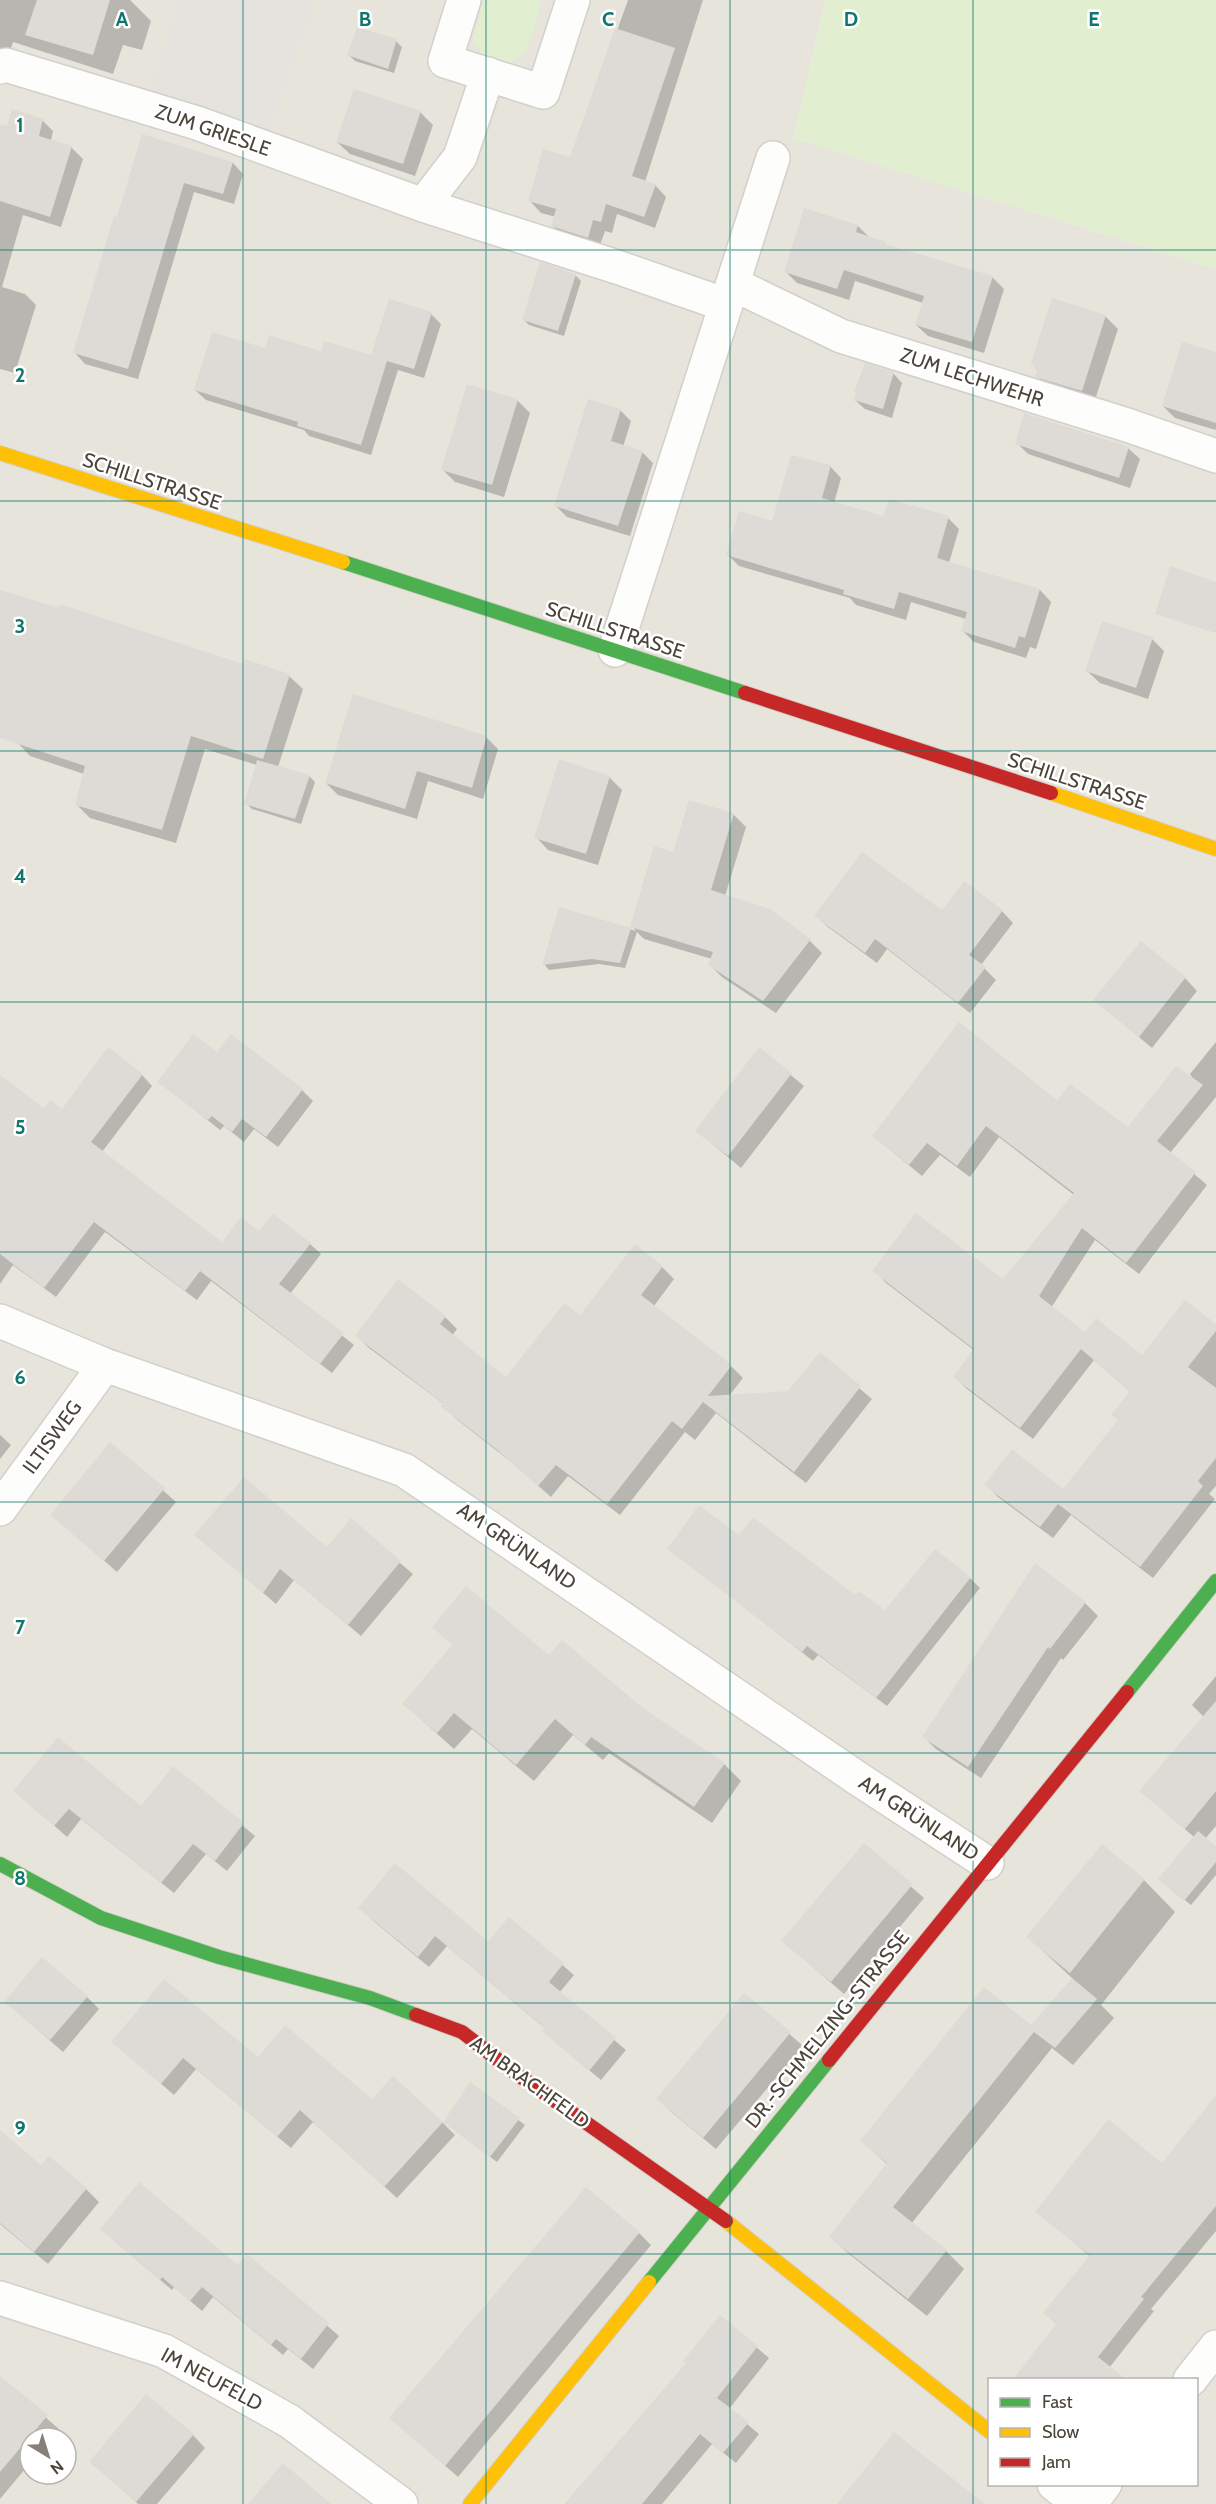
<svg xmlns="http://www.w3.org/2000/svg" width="1216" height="2504" viewBox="0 0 1216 2504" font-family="Cabin,sans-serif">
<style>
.residential{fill:#e7e4dc;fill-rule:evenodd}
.green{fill:#e1eecf}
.parking{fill:#e6e3df}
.shadow{fill:#0003}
.building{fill:#dedbd6}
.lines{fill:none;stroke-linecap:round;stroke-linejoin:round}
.street-casing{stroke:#d2d0cb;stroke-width:36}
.fast-casing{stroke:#d3cfc5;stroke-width:16}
.slow-casing{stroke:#d3cfc5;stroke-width:16}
.jam-casing{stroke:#d3cfc5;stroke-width:16}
.street{stroke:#fdfdfc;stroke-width:33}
.fast{stroke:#4caf50;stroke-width:14}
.slow{stroke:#ffc107;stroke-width:14}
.jam{stroke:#c62828;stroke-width:14}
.grid{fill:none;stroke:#0f766e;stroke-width:1.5;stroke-opacity:0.55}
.labels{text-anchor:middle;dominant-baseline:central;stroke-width:5;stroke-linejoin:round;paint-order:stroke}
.street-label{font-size:20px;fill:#4b4439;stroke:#fff}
.grid-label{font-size:20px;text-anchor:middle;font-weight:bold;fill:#0f766e;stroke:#fff;stroke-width:5;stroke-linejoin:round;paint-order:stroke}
</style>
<rect width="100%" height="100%" fill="#f4f2ee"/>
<path class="residential" d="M0 0H826L793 138 1216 269V2504H0ZM990 2380H1196V2484H990ZM30 2438H66V2474H30Z"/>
<path class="green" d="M484 0H539L541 4 526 53 510 63 482 53 473 38Z
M826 0H1216V269L793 138Z"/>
<path class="parking" d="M182 0H313L265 137 149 95Z"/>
<path class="shadow" d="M0 0H130L151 21 142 50 123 45 113 74 13 42 7 61 0 59Z
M628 0H703L645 182 655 185 666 197 655 228 617 214 612 233 605 231 599 248 564 237 553 226 556 217 541 213 530 201 571 159Z
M396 41 402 47 394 73 355 61 349 55Z
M420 112 433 125 415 176 350 154 337 142Z
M42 120 53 131 51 141 71 147 83 159 61 227 23 215 2 287 25 294 36 305 15 373 0 369V130Z
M143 136 233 163 243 174 234 204 194 192 138 379 85 364 75 353Z
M858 226 870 238 888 246 992 277 1004 289 984 353 928 336 916 325 923 303 855 281 849 300 797 283 786 272Z
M575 275 581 281 564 336 529 325 523 319Z
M431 314 441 324 424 378 398 370 371 455 309 436 304 430 206 400 195 390 266 350 372 357Z
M1105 316 1118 329 1094 403 1049 389 1037 376Z
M1216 354V430L1175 418 1163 406Z
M893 373 902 383 892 418 865 409 855 400Z
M517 400 530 413 504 497 455 482 442 469Z
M620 410 631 421 623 447 642 452 653 463 630 536 567 517 556 506Z
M1017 443 1128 448 1140 459 1130 488 1028 454Z
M830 466 841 478 834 503 884 518H948L959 529 949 563 1040 590 1051 602 1036 649 1030 647 1026 658 974 642 963 631 966 619 911 602 906 620 856 605 850 598 739 566 727 554 774 523Z
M0 592 244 666 289 676 303 689 278 767 309 776 315 782 301 824 252 809 246 803 257 765 205 749 176 843 90 818 76 804 84 774 30 756 17 742 0 706Z
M1152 639 1164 651 1148 699 1100 683 1087 671Z
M354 696 487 738 498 749 483 799 428 781 417 819 338 795 326 783Z
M609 777 622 790 598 865 548 850 536 837Z
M690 801 734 815 746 827 725 896 810 941 822 953 776 1013 722 977 710 965 712 959 644 939 637 932 625 968 599 964 549 970 544 964 560 909 636 931 632 926 674 854Z
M1002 911 1013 923 981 965 996 980 970 1013 887 949 877 963 828 927 816 916Z
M1185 978 1197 991 1152 1048 1095 1000Z
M1216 1042V1097L1170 1153 1207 1185 1139 1274 1095 1240 1051 1308 1085 1334 1143 1358 1216 1326V1486L1209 1494 1215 1499 1153 1578 1071 1515 1053 1538 998 1497 986 1484 1064 1491 1119 1421 1131 1392 1094 1360 1033 1439 967 1389 955 1377 975 1351 886 1283 874 1270 1003 1281 1074 1195 999 1137 970 1177 940 1155 922 1176 873 1136 1057 1102 1128 1129 1194 1080 1190 1074Z
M759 1049 804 1086 741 1168 697 1131Z
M142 1075 152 1086 102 1152 222 1244 260 1233 274 1216 310 1244 321 1254 290 1294 354 1345 332 1373 211 1281 197 1300 105 1232 56 1297 13 1265 0 1284V1077L44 1110 63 1111Z
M159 1081 302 1090 313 1101 278 1147 254 1129 244 1142 224 1126 220 1130Z
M662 1267 674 1279 654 1306 731 1366 743 1378 729 1396 789 1392 820 1355 872 1399 806 1483 716 1413 695 1440 685 1432 620 1515 568 1476 551 1497 510 1461 455 1418 444 1404 369 1348 357 1336 445 1317 457 1329 452 1336 507 1379 580 1317Z
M0 1435 11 1445 0 1459Z
M111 1444 176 1502 117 1572 52 1515Z
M351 1521 413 1574 361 1636 294 1580 276 1604 196 1535 327 1549Z
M739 1538 885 1612 970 1578 980 1588 887 1706 818 1655 813 1661 669 1548Z
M1036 1565 1085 1603 1098 1616 1063 1660 1061 1658 981 1778 936 1749 924 1737Z
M549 1657 642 1709 724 1764 741 1781 712 1823 609 1753 603 1760 573 1735 534 1781 472 1729 454 1749 404 1704Z
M1216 1676V1826L1205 1839 1216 1848V1875L1191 1905 1166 1885 1194 1837 1141 1791 1204 1717 1192 1705Z
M173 1768 255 1836 227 1871 206 1854 174 1893 81 1819 67 1837 15 1791 141 1808Z
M864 1845 924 1898 844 1994 783 1941Z
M1102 1846 1144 1880 1175 1912 1101 2005 1114 2018 1073 2065 1052 2048 911 2224 946 2251 964 2269 927 2316 849 2254 831 2237 888 2165 862 2141 1031 2027 1073 1979 1028 1937Z
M371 1919 489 1944 509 1919 574 1975 559 1993 626 2050 601 2080 555 2042 546 2029 447 1946 429 1967Z
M745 1995 803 2046 716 2149 670 2111Z
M87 1997 99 2009 63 2052 6 2002Z
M113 2042 258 2059 372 2101 393 2078 444 2124 471 2084 525 2125 497 2162 445 2123 444 2124 455 2135 397 2198 313 2122 291 2148 196 2069 174 2095Z
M1216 2098V2231L1151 2309 1154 2311 1109 2368 1120 2379 1015 2380 1057 2325 1045 2313 1090 2256 1037 2211 1163 2166Z
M0 2132 41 2167 86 2189 99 2202 48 2264 0 2224Z
M639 2233 651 2245 458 2477 391 2418Z
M113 2240 238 2267 247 2256 339 2336 313 2369 288 2349 283 2355 213 2297 202 2311 174 2287 172 2290Z
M720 2317 769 2358 729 2409 759 2434 736 2463 712 2444 662 2504H565L687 2363Z
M0 2378 59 2429 51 2438H30V2463L0 2499Z
M193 2435 205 2448 157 2504H138L91 2462Z"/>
<path class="building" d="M37 0H110L93 55 25 35Z
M357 27 397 39 388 69 347 55Z
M615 28 675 48 632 176 656 184 644 217 606 204 601 222 593 220 588 238 551 226 556 209 528 201 543 149 570 157Z
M354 89 421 111 403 164 336 142Z
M12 109 43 119 39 136 72 146 50 217 0 201V124L7 126Z
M142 134 233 162 223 194 184 183 128 369 73 353 114 216 117 217Z
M804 208 858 225 856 232 886 242 885 244 993 276 972 342 915 325 924 296 844 270 837 289 784 272Z
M540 262 576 274 558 331 522 320Z
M1052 298 1106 315 1082 391 1035 377 1037 372 1031 363Z
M389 299 432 312 414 369 387 361 361 445 297 426 298 422 194 390 212 332 265 348 269 335 321 351 324 341 371 355Z
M1182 342 1216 352V423L1162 406Z
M865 363 894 372 883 409 854 400 856 392H854Z
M467 384 518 399 492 485 441 470Z
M588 399 621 409 611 441 643 451 618 526 554 506Z
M1024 413 1129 447 1119 478 1015 444Z
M791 455 831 465 822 498 883 516 889 499 949 516 937 558 1040 589 1025 638 1019 636 1015 648 961 631 967 612 899 592 894 609 843 594 844 590 726 555 739 511 772 521Z
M1170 566 1216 582V633L1155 614Z
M0 590 59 608 60 604 243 664 245 659 290 674 263 759 191 736 162 830 75 805 85 766 0 738Z
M1102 621 1153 637 1136 688 1085 671Z
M353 694 487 736 472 788 417 771 405 809 325 783Z
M559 759 610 776 586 854 534 838Z
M257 760 310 775 295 819 244 804Z
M689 800 734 813 711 890 770 909 811 939 763 1001 708 965 713 952 630 927 654 846 673 852Z
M862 852 942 910 964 881 1003 910 969 955 986 967 958 1003 875 939 865 953 814 916Z
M559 907 631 928 620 963 592 959 542 965Z
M1141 941 1186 977 1139 1037 1093 1000Z
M959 1022 1057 1100 1070 1084 1128 1127 1176 1066 1203 1085 1157 1141 1196 1172 1126 1263 1082 1228 1039 1296 1085 1332 1096 1318 1142 1355 1185 1300 1216 1324V1331L1188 1367 1216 1388V1458L1198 1481 1203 1486 1140 1567 1058 1504 1040 1527 984 1485 1012 1449 1063 1489 1118 1420 1111 1415 1130 1391 1081 1349 1020 1428 953 1377 974 1349 872 1271 916 1213 1003 1279 1074 1193 986 1126 957 1166 927 1143 909 1165 872 1136Z
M193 1034 217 1052 231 1034 303 1089 266 1137 242 1119 232 1132 212 1116 208 1120 157 1082Z
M108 1047 143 1074 91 1142 222 1242 241 1217 259 1231 273 1214 311 1243 279 1284 344 1333 320 1364 200 1271 185 1291 94 1222 44 1288 0 1254V1075L44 1108 50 1100 62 1109Z
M759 1047 792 1073 728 1156 695 1131Z
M635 1244 663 1266 641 1295 732 1365 708 1396 788 1391 820 1352 861 1386 794 1472 703 1402 682 1429 672 1421 607 1504 556 1465 538 1486 496 1449 440 1406 443 1403 355 1336 398 1279 446 1316 440 1324 506 1377 564 1303 580 1315Z
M110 1442 165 1488 104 1561 50 1515Z
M244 1477 327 1547 351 1518 401 1561 348 1625 280 1569 263 1593 194 1535Z
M699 1505 739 1535 753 1517 855 1595 859 1591 885 1610 935 1549 971 1577 876 1698 807 1646 802 1652 667 1549Z
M1035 1563 1086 1602 1050 1649 1048 1647 968 1767 922 1737Z
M466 1586 549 1655 562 1640 643 1708 725 1763 694 1807 591 1737 585 1745 555 1719 516 1765 454 1713 437 1733 402 1704 452 1645 432 1627Z
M1216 1701V1791L1185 1829 1139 1791Z
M58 1737 141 1806 173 1766 244 1823 215 1861 193 1844 161 1883 69 1809 54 1826 13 1791Z
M1198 1831 1216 1846V1862L1184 1901 1158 1879Z
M864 1843 913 1884 831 1982 781 1941Z
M1102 1844 1145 1879 1070 1973 1026 1937Z
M395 1863 488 1941 509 1917 564 1963 549 1982 616 2038 589 2071 542 2031 545 2028 435 1936 418 1957 358 1908Z
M42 1957 88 1996 50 2040 4 2002Z
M1072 1978 1097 1999 1055 2048 1034 2032 893 2207 947 2250 908 2299 829 2237 887 2163 860 2141 984 1987 1031 2025Z
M164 1979 258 2057 285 2025 372 2099 393 2076 443 2122 384 2187 300 2110 277 2137 183 2058 161 2084 111 2042Z
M744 1993 791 2032 703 2138 656 2099Z
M470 2082 520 2118 490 2157 443 2122Z
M1216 2095V2206L1141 2297 1144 2299 1098 2357 1126 2379H1013L1056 2324 1043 2313 1090 2255 1035 2212 1108 2119 1162 2163Z
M0 2130 41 2165 49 2156 87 2188 34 2252 0 2223Z
M139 2182 238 2265 247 2254 329 2323 301 2359 276 2339 271 2345 202 2287 190 2301 162 2277 160 2280 100 2229Z
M586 2187 640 2232 445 2466 389 2418Z
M720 2315 758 2346 717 2398 749 2422 723 2453 700 2434 642 2504H565L686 2363 683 2361Z
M0 2376 48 2415 0 2472Z
M146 2394 194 2434 136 2502 89 2462Z
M894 2432 985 2504H837Z
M283 2463 331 2504H248Z"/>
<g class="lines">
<g class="street-casing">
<path id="street" d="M464 0 445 61 543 92 573 0
M0 67 6 65 197 123 423 205 617 267 726 305
M423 205 460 157 488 74
M733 284 841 336 1127 425 1216 456
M615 650 773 158
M0 1321 105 1365 404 1470 857 1778 987 1863
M0 1509 105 1365
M0 2298 164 2351 289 2421 401 2504
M1190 2380 1216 2347
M1054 2484 1079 2504
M1090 2504 1105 2484"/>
</g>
<g class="fast-casing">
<path id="fast" d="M343 562 745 693
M1127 1692 1216 1581
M0 1864 101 1918 219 1957 370 1998 416 2015
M649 2282 829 2060"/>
</g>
<g class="slow-casing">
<path id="slow" d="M0 453 343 562
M1051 793 1216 849
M726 2221 990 2432
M470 2504 649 2282"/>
</g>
<g class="jam-casing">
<path id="jam" d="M745 693 1051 793
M416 2015 462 2032 511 2070 726 2221
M829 2060 1127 1692"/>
</g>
<use href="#street" class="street"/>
<use href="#fast" class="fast"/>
<use href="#slow" class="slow"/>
<use href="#jam" class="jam"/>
</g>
<path class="grid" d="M243 0V2504M486 0V2504M730 0V2504M973 0V2504M0 250H1216M0 501H1216M0 751H1216M0 1002H1216M0 1252H1216M0 1502H1216M0 1753H1216M0 2003H1216M0 2254H1216"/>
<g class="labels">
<g class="street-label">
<text transform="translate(213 130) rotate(19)">ZUM GRIESLE</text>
<text transform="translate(972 377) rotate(18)">ZUM LECHWEHR</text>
<text transform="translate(152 481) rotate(18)">SCHILLSTRASSE</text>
<text transform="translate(615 630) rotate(18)">SCHILLSTRASSE</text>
<text transform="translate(1077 781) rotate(18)">SCHILLSTRASSE</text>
<text transform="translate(52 1437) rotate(-54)">ILTISWEG</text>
<text transform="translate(517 1546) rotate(34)">AM GRÜNLAND</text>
<text transform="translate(919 1818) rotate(33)">AM GRÜNLAND</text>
<text transform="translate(827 2029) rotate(-51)">DR.-SCHMELZING-STRASSE</text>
<text transform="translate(530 2082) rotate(36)">AM BRACHFELD</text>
<text transform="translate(212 2379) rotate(28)">IM NEUFELD</text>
</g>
</g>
<g class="grid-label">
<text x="122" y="26">A</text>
<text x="365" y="26">B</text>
<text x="608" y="26">C</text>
<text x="851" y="26">D</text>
<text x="1094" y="26">E</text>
<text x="20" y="132">1</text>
<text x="20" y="382">2</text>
<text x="20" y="633">3</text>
<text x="20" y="883">4</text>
<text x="20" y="1134">5</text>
<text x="20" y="1384">6</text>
<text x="20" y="1634">7</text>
<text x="20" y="1885">8</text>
<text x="20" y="2135">9</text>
</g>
<rect x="988" y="2378" width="210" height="108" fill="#ffffff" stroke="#b7b4b0" stroke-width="1.5"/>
<rect x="1000" y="2398" width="30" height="9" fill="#4caf50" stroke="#b7b4b0" stroke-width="1.5"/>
<text x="1042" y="2408" font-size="18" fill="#4b4439">Fast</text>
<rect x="1000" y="2428" width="30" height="9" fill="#ffc107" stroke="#b7b4b0" stroke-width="1.5"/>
<text x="1042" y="2438" font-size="18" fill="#4b4439">Slow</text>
<rect x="1000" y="2458" width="30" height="9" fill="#c62828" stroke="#b7b4b0" stroke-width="1.5"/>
<text x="1042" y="2468" font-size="18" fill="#4b4439">Jam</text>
<g transform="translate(48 2456) rotate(142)"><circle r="28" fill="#ffffff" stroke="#b7b4b0" stroke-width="1.5"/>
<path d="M0-4.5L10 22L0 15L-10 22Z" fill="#868178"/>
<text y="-9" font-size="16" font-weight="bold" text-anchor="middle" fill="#4b4439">N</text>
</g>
</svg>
